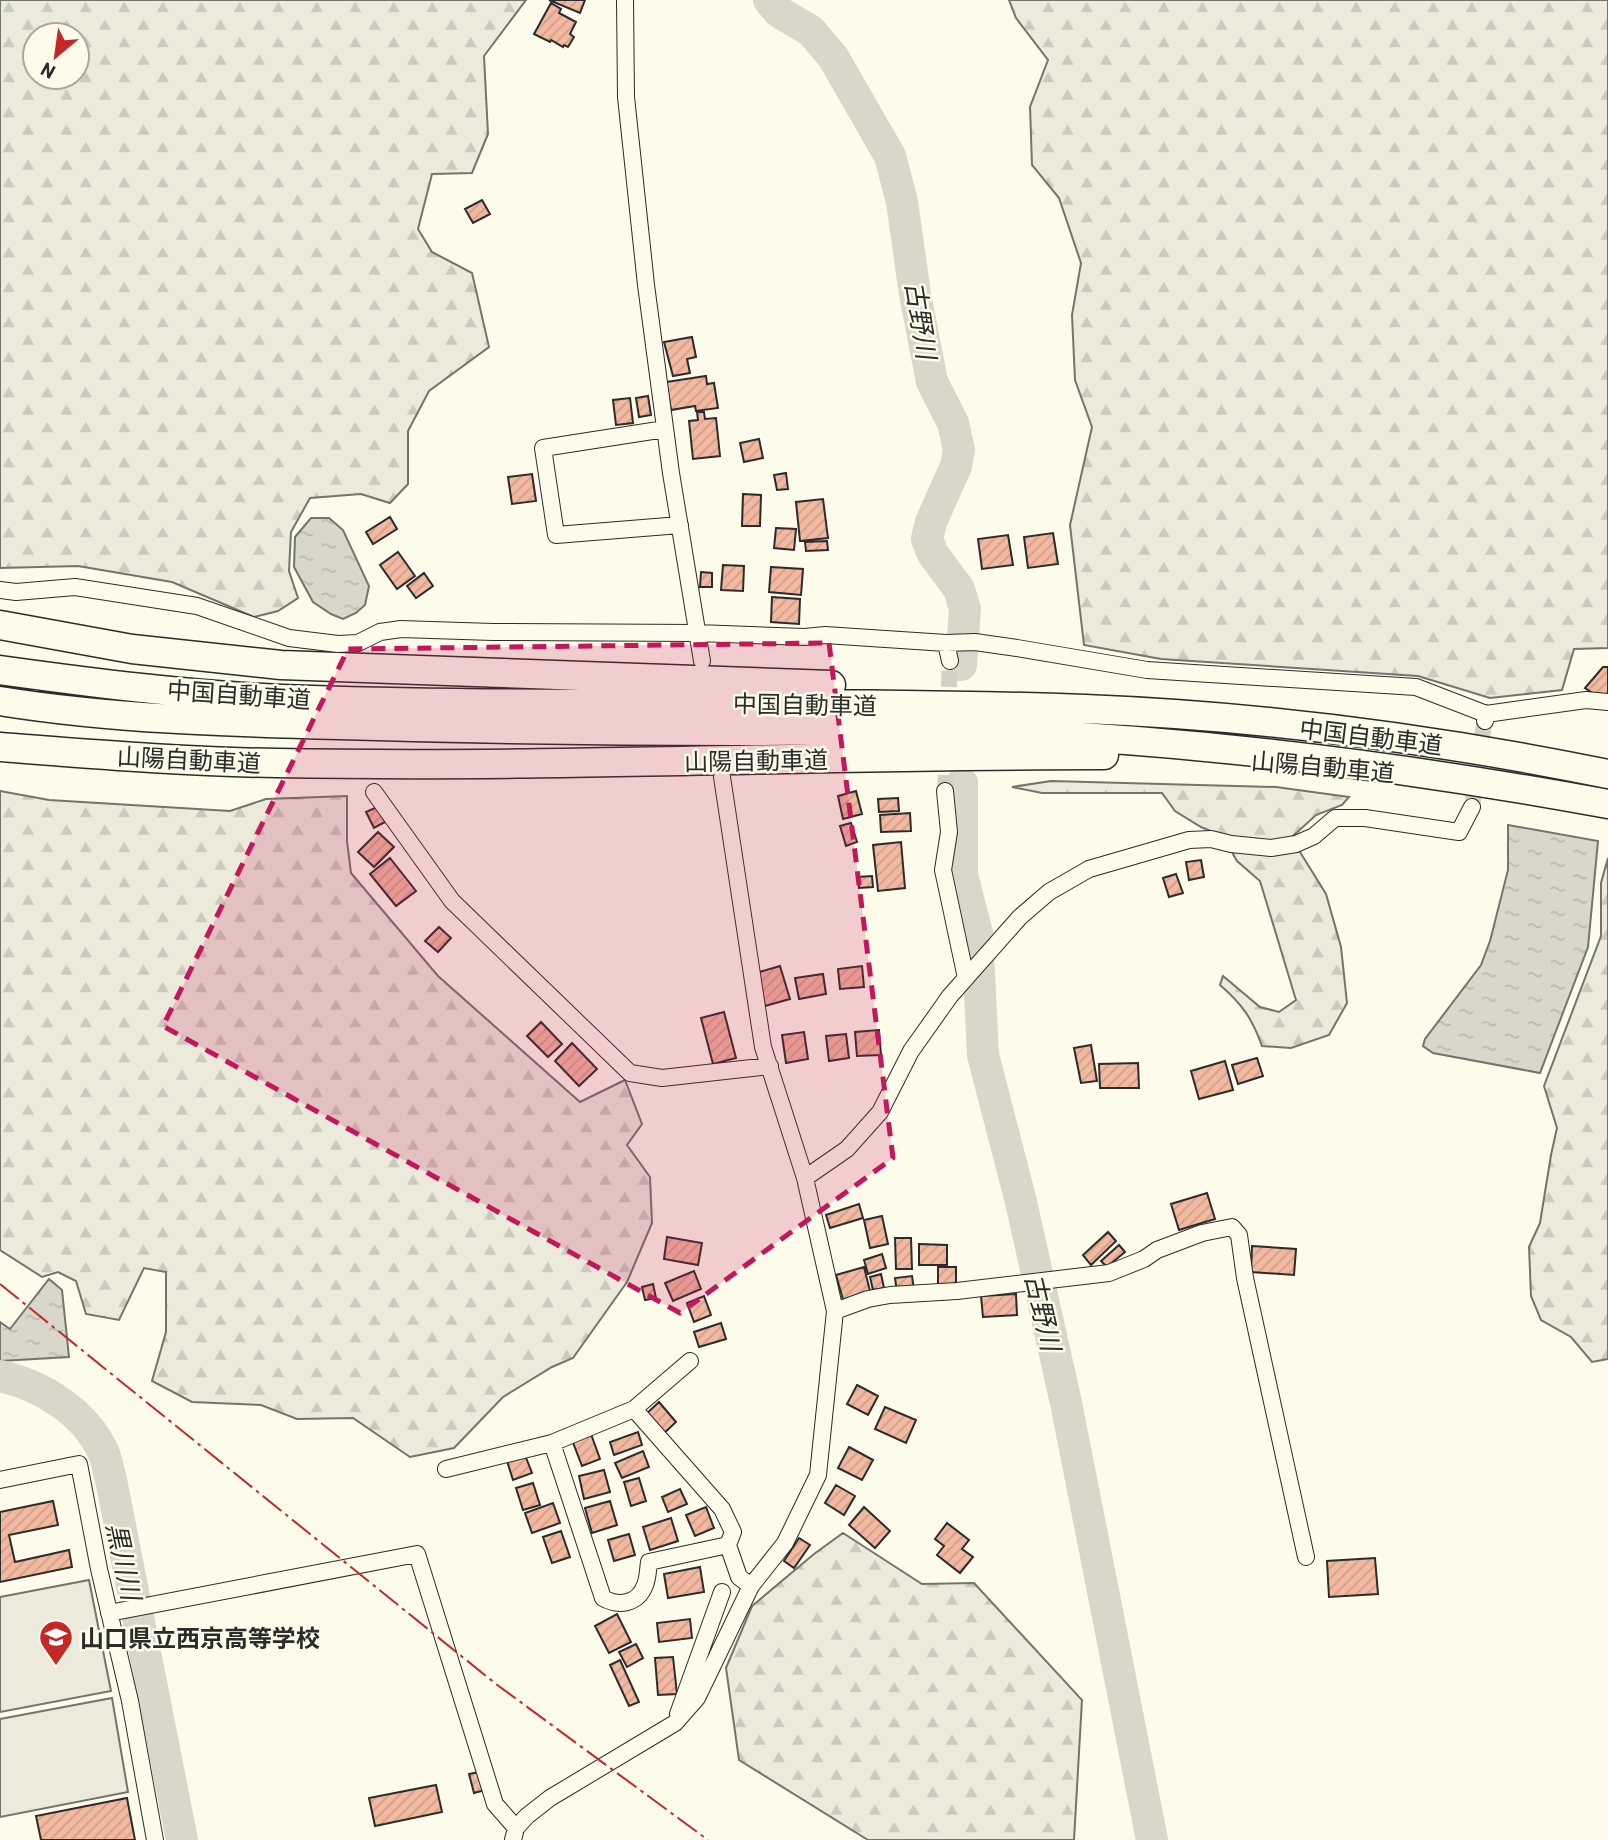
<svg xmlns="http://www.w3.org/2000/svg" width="1608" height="1840" viewBox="0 0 1608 1840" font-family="Barlow,'Noto Sans JP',sans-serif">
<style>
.forest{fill:url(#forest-firs);stroke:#74746e;stroke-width:2;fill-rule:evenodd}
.pitch{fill:#ecebdb;stroke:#74746e;stroke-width:2}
.water{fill:url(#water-ripples);stroke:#74746e;stroke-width:2}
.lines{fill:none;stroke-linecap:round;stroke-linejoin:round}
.river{stroke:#d8d7c9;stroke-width:32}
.building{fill:url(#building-hatch);stroke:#2b2b2b;stroke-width:2}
.street-tunnel{stroke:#d3d1c4;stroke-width:16;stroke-dasharray:16 8;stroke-linecap:butt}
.street-casing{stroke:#2b2b2b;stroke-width:18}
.highway-casing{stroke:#2b2b2b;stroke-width:31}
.street{stroke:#fdfbea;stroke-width:16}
.highway{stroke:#fdfbea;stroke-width:28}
.power{stroke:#c62828;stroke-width:2;stroke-dasharray:24 5 3.5 5;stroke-linecap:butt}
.marked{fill:#c2185b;fill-opacity:0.2;stroke:#c2185b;stroke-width:5;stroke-dasharray:14 9;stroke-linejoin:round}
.labels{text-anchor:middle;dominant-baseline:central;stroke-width:5;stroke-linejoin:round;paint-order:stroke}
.street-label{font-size:24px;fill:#2b2b2b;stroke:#fdfbea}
.poi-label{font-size:24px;font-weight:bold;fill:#2b2b2b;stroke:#fdfbea;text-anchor:start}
.water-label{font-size:26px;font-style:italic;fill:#2b2b2b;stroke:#fdfbea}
</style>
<defs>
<pattern id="forest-firs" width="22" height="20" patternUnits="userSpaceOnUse" patternTransform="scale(1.75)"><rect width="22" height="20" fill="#ecebdb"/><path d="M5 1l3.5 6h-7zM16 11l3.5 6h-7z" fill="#cbcabc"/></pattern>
<pattern id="water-ripples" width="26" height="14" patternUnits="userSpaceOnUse" patternTransform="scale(1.75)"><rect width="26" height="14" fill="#d8d7c9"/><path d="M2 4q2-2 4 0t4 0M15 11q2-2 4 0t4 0" fill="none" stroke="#bab9ad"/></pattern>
<pattern id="building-hatch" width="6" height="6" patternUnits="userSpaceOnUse" patternTransform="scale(1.75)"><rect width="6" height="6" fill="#f2b8a0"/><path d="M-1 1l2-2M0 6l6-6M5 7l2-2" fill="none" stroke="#d09e8a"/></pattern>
</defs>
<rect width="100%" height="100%" fill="#fdfbea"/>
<path class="forest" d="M0 0H526L484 56 488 134 472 173 432 174 418 229 432 252 472 273 489 347 429 391 408 431V484L390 503 361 494 310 498 291 532 289 571 298 598 278 611 254 617 172 582 78 566 0 568ZM35 35H77V77H35Z
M1009 0H1608V648L1574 649 1562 690 1490 698 1418 676 1161 659 1084 645 1070 525 1092 427 1075 380 1072 315 1081 263 1059 198 1032 165 1030 107 1048 60 1016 18Z
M1051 781 1276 787 1349 797 1342 805 1316 815 1293 836 1300 852 1326 894 1341 947 1347 1003 1329 1035 1291 1048 1262 1046C1252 1018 1242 1004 1220 985L1223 976 1260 1007 1279 1012 1296 1000 1260 881 1237 861 1223 836 1201 827 1175 811 1162 793H1042L1012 787Z
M0 791 49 800 230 811 266 799 347 796V841L351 873 438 976 580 1102 625 1080 642 1124 627 1145 650 1177 652 1223 627 1282 573 1358 552 1367 503 1397 454 1448 410 1457 353 1418 297 1419 261 1405 192 1402 152 1381 166 1332V1272L144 1268 119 1320 86 1314 76 1281 58 1272 42 1277 0 1250Z
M1608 858V1359L1592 1362 1571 1337 1541 1320 1531 1296 1529 1247 1540 1223 1551 1155 1557 1128 1544 1086 1601 936V883Z
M843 1533 922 1584 974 1583 1082 1700 1074 1840H868L739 1760 726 1668 752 1606 814 1554Z"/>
<path class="pitch" d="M89 1580 111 1691 0 1712V1597Z
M112 1698 128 1792 0 1817V1719Z"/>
<path class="water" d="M311 518H329L343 530 369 586 365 605 356 613 343 619 331 614 313 602 294 567 295 537Z
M1508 825 1598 841 1588 947 1540 1073 1433 1053 1423 1046 1425 1039 1481 965 1490 941 1508 870Z
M49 1279 62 1290 69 1357 0 1361V1322L10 1329Z"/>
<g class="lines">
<path class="river" d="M769 0 779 12 811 31 833 57 890 156 902 202 915 294 932 382 953 423 959 450 956 466 931 522 927 539 933 554 959 589 965 609 961 665
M962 783V875L977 933 983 1055 1021 1202 1066 1403 1152 1840
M0 1376C41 1385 87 1413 104 1454 107 1462 109 1472 111 1480L182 1840"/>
</g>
<path class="building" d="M549 0H585L580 13Z
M551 3 561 9 559 13 576 22 570 34 574 37 568 47 564 45 563 47 551 40 550 42 534 34Z
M482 200 490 214 473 223 465 209Z
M692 337 696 357 687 359 690 373 673 376 664 342Z
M706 376 707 384 714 383 718 408 696 411 695 406 671 410 666 382Z
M648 396 651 415 639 417 636 398Z
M630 398 633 423 616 425 613 400Z
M697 412H704L705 419 716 418 720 456 693 459 689 421 698 420Z
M759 439 763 458 744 462 740 443Z
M786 473 788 489 777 490 774 475Z
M532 474 536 501 512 504 508 477Z
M743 494 761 495 760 526H742Z
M823 499 828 538 800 541 796 502Z
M390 517 397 529 373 544 366 532Z
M776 528 796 529 794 550 774 548Z
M1053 533 1058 564 1028 568 1024 537Z
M1008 535 1013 565 982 569 978 539Z
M827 541 828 550 806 551 805 542Z
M398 552 415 576 397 589 380 565Z
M723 565 744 566 743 591 721 590Z
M771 567 803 569 801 595 769 592Z
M701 572 712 573V587H700Z
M424 573 433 586 416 598 407 586Z
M772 597 800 599 799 624 771 622Z
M1603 667H1608V694H1594L1585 688Z
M856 791 862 814 843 819 838 796Z
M898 798 899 811 879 812 878 799Z
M377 807 385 822 374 828 366 812Z
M910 813 911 831 881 832 880 815Z
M851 823 857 842 846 846 840 826Z
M378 832 394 847 374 867 358 852Z
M901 842 905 888 878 891 873 845Z
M390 858 416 891 396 906 370 874Z
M1201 860 1204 877 1189 880 1186 862Z
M1176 874 1183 893 1169 897 1163 878Z
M872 876 873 887 859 888 858 877Z
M439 927 451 938 438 952 425 941Z
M780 966 790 999 765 1006 756 973Z
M862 966 864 987 840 989 838 969Z
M823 974 826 994 799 999 795 978Z
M724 1012 736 1058 713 1064 701 1018Z
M541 1022 562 1044 548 1057 527 1036Z
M879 1030 881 1055 857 1056 855 1032Z
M804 1032 808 1059 786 1063 782 1035Z
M846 1034 849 1058 829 1061 826 1036Z
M572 1043 597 1069 579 1086 555 1061Z
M1091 1045 1097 1081 1081 1083 1074 1048Z
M1257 1058 1263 1076 1238 1084 1232 1065Z
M1225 1061 1233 1090 1199 1099 1191 1071Z
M1138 1063 1139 1088H1100L1099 1064Z
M1207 1193 1215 1219 1179 1230 1171 1204Z
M859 1204 863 1218 830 1228 826 1215Z
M882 1216 888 1244 870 1248 864 1220Z
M1108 1232 1116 1241 1091 1265 1083 1255Z
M667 1237 702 1243 698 1265 664 1259Z
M895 1238H911L912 1269H896Z
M919 1244 947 1245V1265H919Z
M1119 1245 1125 1252 1107 1267 1101 1261Z
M1252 1246 1296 1249 1294 1275 1251 1272Z
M882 1254 886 1268 868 1274 864 1260Z
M864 1267 871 1295 844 1303 836 1275Z
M938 1267H956V1285H938Z
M694 1271 701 1289 673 1301 665 1283Z
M881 1274 884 1288 873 1290 870 1277Z
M912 1276 914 1290 897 1292 895 1278Z
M653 1284 656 1298 645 1300 642 1287Z
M1016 1294 1017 1315 983 1317 981 1296Z
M704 1296 711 1315 694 1322 687 1303Z
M721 1323 726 1339 699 1347 694 1332Z
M857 1385 878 1396 868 1415 847 1404Z
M659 1402 676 1422 660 1437 643 1417Z
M885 1407 916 1420 906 1443 875 1429Z
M638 1432 642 1445 614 1455 610 1442Z
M591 1434 600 1459 582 1466 572 1440Z
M849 1447 873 1460 862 1480 838 1468Z
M643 1451 649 1467 622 1478 615 1463Z
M525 1455 532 1473 513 1480 507 1461Z
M604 1470 610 1492 584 1499 579 1476Z
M639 1478 646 1501 631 1506 624 1482Z
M533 1483 540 1505 523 1510 516 1488Z
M836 1485 855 1496 844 1515 825 1503Z
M680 1489 687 1504 668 1512 662 1497Z
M53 1501 58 1525 9 1535 15 1562 69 1550 72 1567 0 1582V1512Z
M610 1501 617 1525 592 1533 585 1508Z
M553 1503 560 1523 532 1533 525 1513Z
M706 1507 714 1528 695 1536 686 1515Z
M864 1507 890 1531 875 1548 849 1525Z
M671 1518 678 1541 650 1550 643 1527Z
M947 1523 969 1540 962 1549 973 1557 960 1573 937 1555 944 1546 935 1539Z
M561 1531 570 1557 552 1563 543 1537Z
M629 1534 635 1555 614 1561 608 1540Z
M799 1538 810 1545 794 1568 784 1561Z
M1375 1558 1378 1594 1329 1597 1327 1561Z
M700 1567 704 1592 668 1598 664 1574Z
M617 1614 631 1642 609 1653 595 1626Z
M690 1619 692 1638 659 1642 657 1623Z
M636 1644 643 1658 627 1667 619 1652Z
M673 1657 677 1694 658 1695 655 1658Z
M620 1660 639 1702 629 1706 610 1665Z
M479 1772 485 1790 474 1793 469 1774Z
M436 1785 442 1812 375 1826 369 1798Z
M127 1798 135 1840H41L36 1816Z"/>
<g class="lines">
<path class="street-tunnel" d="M948 711 950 661
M945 791 947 751
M1472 807 1484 724"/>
<g class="street-casing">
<path id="street" d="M625 0 626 97 646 285 671 473 702 661
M665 429 543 448 556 535 680 525
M0 590 16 592 75 587 197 606 289 638 338 644 358 643 380 632 401 629 493 632 697 633 805 637 825 635 946 643 950 661
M946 643 975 642 1017 648 1147 670 1416 687 1486 714
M1485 721 1486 714 1586 700 1608 702
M945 791 949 832 943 870 966 978
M374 792 452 901 630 1073 662 1078 770 1066
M805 1178 847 1149 880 1112 911 1051 950 996 1020 917 1049 892 1089 869 1189 840 1211 839 1231 844 1271 848 1296 844 1314 836 1335 818H1365L1459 832 1472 807
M835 1311 868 1299 890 1295 957 1291 1109 1273 1144 1259 1157 1250 1202 1233 1232 1227 1239 1235 1245 1278 1306 1557
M634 1409 722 1509 733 1532 728 1545
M552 1443 634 1409 690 1361
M446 1469 552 1443 603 1598C619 1607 638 1604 645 1585 648 1578 648 1569 649 1562L728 1545 739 1577 751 1586
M0 1480 79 1464 99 1569 130 1701 155 1840
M109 1613 417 1554 495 1804 516 1828
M678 1714 722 1592
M513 1840 516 1828 527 1816 550 1798 675 1723 697 1698 751 1586 785 1543 818 1475 835 1311 805 1178 763 1047 722 777"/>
</g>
<g class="highway-casing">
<path id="highway" d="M0 625 132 649 281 665 831 685
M0 670C94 683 188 695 282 699 550 709 818 699 1085 709 1261 716 1436 739 1608 774
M0 701C112 719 226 722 340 725 472 729 604 731 737 731 802 731 867 729 932 731 1159 735 1384 763 1608 804
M0 747C92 754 185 762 277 763 553 768 828 755 1104 755"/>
</g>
<use href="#street" class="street"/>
<use href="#highway" class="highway"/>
<path class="power" d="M0 1284 496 1684 708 1840"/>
</g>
<path class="marked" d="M829 643 893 1158 680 1313 163 1026 348 649Z"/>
<defs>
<g id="school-pin" transform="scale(1.75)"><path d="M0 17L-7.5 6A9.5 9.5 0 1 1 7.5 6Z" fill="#c62828" stroke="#fdfbea"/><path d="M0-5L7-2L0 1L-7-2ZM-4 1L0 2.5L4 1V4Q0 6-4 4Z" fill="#fff"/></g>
</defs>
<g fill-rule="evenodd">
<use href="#school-pin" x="56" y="1637"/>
</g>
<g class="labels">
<g class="street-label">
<text transform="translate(239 694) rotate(4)">中国自動車道</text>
<text transform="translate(805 704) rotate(1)">中国自動車道</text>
<text transform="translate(1371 736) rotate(7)">中国自動車道</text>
<text transform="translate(189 759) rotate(3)">山陽自動車道</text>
<text transform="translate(756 760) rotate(-1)">山陽自動車道</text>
<text transform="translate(1323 766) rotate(5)">山陽自動車道</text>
</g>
<g class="poi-label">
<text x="80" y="1637">山口県立西京高等学校</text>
</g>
<g class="water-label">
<text transform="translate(922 320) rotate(81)">古野川</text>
<text transform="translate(1044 1312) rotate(77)">古野川</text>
<text transform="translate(125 1561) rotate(78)">黒川川</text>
</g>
</g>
<g transform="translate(56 56) rotate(209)"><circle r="33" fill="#fdfbea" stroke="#a9a89e" stroke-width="2"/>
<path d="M0-5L12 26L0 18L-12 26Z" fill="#c62828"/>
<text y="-10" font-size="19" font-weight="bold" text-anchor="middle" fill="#2b2b2b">N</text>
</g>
</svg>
